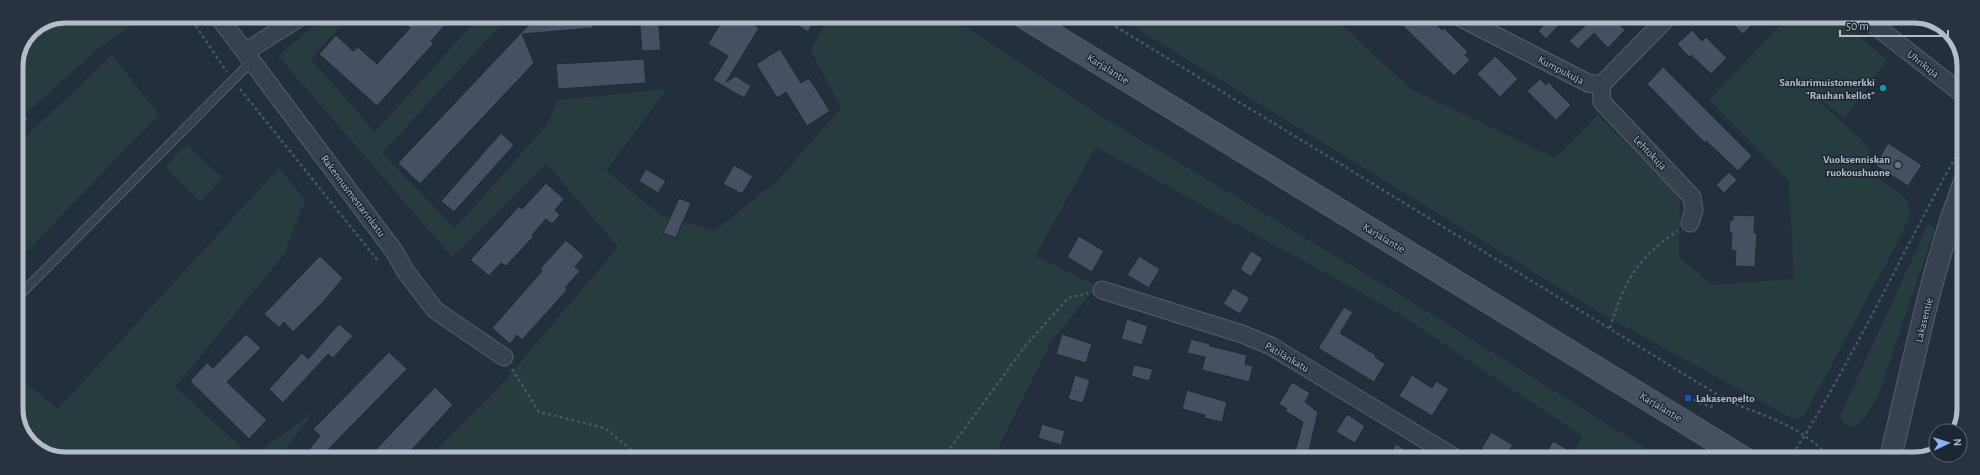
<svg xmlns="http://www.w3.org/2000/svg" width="1980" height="475" viewBox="0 0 1980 475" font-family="'Alegreya Sans',sans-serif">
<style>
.green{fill:#263c3f}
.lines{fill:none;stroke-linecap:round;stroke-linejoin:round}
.stream{stroke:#394c67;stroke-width:4.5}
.building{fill:#455162;stroke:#1f2835}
.service-casing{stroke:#565f6c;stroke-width:10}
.minor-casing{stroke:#565f6c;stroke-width:19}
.tertiary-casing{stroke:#565f6c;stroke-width:23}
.secondary-casing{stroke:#565f6c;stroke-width:24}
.path{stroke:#44595c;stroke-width:2.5;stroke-dasharray:3 3;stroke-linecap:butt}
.service{stroke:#38414e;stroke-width:8}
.minor{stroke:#38414e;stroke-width:17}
.tertiary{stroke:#38414e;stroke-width:21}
.secondary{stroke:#465061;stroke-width:22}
.culture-dot{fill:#0f9aa8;stroke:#1d2633;stroke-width:1.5}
.worship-dot{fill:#6b7280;stroke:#1d2633;stroke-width:1.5}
.transit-dot{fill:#1a4fb4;stroke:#1d2633;stroke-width:1.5}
.labels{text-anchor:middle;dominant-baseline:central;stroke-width:3;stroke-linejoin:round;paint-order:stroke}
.street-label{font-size:11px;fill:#b4bcc9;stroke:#1d2633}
.poi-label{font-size:11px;font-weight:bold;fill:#b4bcc9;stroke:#1d2633;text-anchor:end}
.rim{fill:none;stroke:#b4bcc9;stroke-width:5}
</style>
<rect width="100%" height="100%" fill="#242f3e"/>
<path class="green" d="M66 16H145L99 48 16 122V66L31 30Z
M326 16H336L344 22 311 59 375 132 480 16H509L382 153 455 228 547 125 558 100 667 89 606 171 661 215 715 231 778 180 841 108 811 50 829 16H949L1104 118 1404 297 1663 459H1569L1582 436 1396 312 1096 147 1035 256 1097 286 1053 339 993 458H427L495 392 618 247 546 163 452 257 278 56Z
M1118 17H1333L1411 89 1555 158 1598 115 1680 197 1679 257 1713 285 1794 279 1789 181 1709 100 1788 17H1843L1850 23 1847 27 1887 60 1845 118 1806 89 1870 148 1869 172 1905 197 1911 213 1903 232 1804 416 1795 420 1597 311Z
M112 55 159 115 16 262V146Z
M187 144 222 178 201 202 165 167Z
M279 168 305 200 285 253 175 387 252 457 313 412 279 458H56L29 442 16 415V375L58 409Z
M1928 224 1935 228 1878 396 1865 418 1853 427 1845 425 1840 416Z"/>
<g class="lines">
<path class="stream" d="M1958 406 1963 399"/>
</g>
<path class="building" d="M416 16H453L431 41 434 43 377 106 319 54 336 35 353 51 358 47 377 64 410 28 407 26Z
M537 16H592L593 28 522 34 534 63 420 184 398 163Z
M639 16H658L661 50 642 51Z
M725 16H740L759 28 726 82 736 76 751 86 744 98 713 80 728 56 708 44Z
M782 16H817L808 32Z
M1394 17H1429L1442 30 1444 28 1468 52 1465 55 1470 60 1454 76Z
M1551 17 1559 25 1546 39 1538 31Z
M1594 17H1612L1625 30 1608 48 1594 33 1578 49 1569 41Z
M1726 17H1760L1743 34Z
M1692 30 1702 41 1706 37 1727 58 1711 74 1691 55 1689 57 1677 44Z
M780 49 801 83 809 78 830 111 807 126 786 92 777 98 756 64Z
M1495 56 1518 79 1500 97 1477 74Z
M644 59 646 83 558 89 556 64Z
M1663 67 1752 156 1738 171 1706 141 1705 143 1647 84Z
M1540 79 1546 85 1548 82 1571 105 1556 120 1527 91Z
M501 133 514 145 454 212 441 201Z
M1888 143 1922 165 1908 186 1875 165Z
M734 165 753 176 742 194 723 184Z
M646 169 666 181 658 193 639 181Z
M1729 172 1737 180 1724 193 1716 185Z
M546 183 564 199 555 210 560 215 552 224 546 219 532 235 534 236 506 266 501 263 489 276 470 260 519 206 522 209Z
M679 198 691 203 676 238 663 233Z
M1733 215 1755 216 1754 233H1757L1755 267 1735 266 1736 251 1731 250 1732 233H1729L1730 220H1733Z
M1079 236 1104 251 1092 272 1067 257Z
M566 240 584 256 575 267 580 271 565 288 567 290 522 340 517 335 510 344 492 328 542 271 540 269Z
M1251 251 1263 258 1251 277 1240 269Z
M320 256 343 278 324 301 293 332 284 322 279 328 264 314Z
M1139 256 1160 269 1149 288 1127 275Z
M1233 288 1250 298 1240 314 1223 304Z
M1344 307 1353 312 1340 333 1376 355 1375 357 1385 364 1374 382 1318 348Z
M1127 319 1148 326 1142 345 1121 339Z
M339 324 353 336 333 358 328 354 283 403 269 389 302 353 308 359Z
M246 334 261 348 227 382 267 420 249 439 190 381 207 363 213 368Z
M1062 334 1092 344 1086 363 1056 354Z
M1191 339 1210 344V346L1247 355 1245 364 1253 366 1249 382 1202 370 1205 357 1187 353Z
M389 352 407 369 320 458H302L320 436 313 429Z
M1134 365 1153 369 1149 381 1131 376Z
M1075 375 1090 380 1083 403 1068 399Z
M1412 375 1432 388 1436 381 1449 389 1432 416 1399 396Z
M1292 382 1310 393 1305 402 1318 412 1307 459H1293L1303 422 1285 411 1287 409 1279 404Z
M435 387 453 405 404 458H368Z
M1187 390 1227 402 1222 422 1204 418 1205 415 1182 409Z
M1347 414 1365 426 1355 443 1336 432Z
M1042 424 1065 431 1061 445 1038 438Z
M1491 432 1513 445 1504 459H1494L1480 451Z
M1553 441 1567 449 1561 459H1543Z
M1396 444 1421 459H1387Z"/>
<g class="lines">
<g class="service-casing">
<path id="service" d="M16 299 252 61"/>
</g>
<g class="minor-casing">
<path id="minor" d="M218 16 394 251 406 272 435 310 504 357
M1459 17 1588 83 1601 85 1668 17
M1864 17 1964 95
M245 52 302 16
M1601 85 1602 102 1692 197 1694 210 1690 223
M1102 290 1242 334 1271 346 1457 459"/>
</g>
<g class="tertiary-casing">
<path id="tertiary" d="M1890 459C1913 367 1930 272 1964 183"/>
</g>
<g class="secondary-casing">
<path id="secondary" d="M1024 17 1745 459"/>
</g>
<path class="path" d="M189 16 227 72
M1100 17 1728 401C1767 417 1802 426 1831 459
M240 89 379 262
M16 109 27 120
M1610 328C1623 284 1638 256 1678 231
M512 369 539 412 605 428 641 458
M1688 398 1711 407 1720 397
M459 458 468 456 474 458
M943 458 1026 345 1068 298 1088 293
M1790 459C1855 357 1904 247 1964 142"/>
<use href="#service" class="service"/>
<use href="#minor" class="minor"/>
<use href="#tertiary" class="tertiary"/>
<use href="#secondary" class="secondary"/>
</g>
<circle class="culture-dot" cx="1883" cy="88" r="4"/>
<circle class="worship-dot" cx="1898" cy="165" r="4"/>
<rect class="transit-dot" x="1684" y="394" width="8" height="8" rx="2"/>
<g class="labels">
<g class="street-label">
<text transform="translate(1923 64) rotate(38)">Uhrikuja</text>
<text transform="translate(1108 69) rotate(32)">Karjalantie</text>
<text transform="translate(1561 70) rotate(27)">Kumpukuja</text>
<text transform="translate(1650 153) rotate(46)">Lehtokuja</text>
<text transform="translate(353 196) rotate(53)">Rakennusmestarinkatu</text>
<text transform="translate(1384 238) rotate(31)">Karjalantie</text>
<text transform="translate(1924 320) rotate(-76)">Lakasentie</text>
<text transform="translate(1287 357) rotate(30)">Pätilänkatu</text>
<text transform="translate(1661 407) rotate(31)">Karjalantie</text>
</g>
<g class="poi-label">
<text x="1875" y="82">Sankarimuistomerkki<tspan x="1875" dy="13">"Rauhan kellot"</tspan></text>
<text x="1890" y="159">Vuoksenniskan<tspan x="1890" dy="13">ruokoushuone</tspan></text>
<text x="1696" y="398" text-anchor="start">Lakasenpelto</text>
</g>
</g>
<path d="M0 0H1980V475H0ZM66 23H1914A43 43 0 0 1 1957 66V409A43 43 0 0 1 1914 452H66A43 43 0 0 1 23 409V66A43 43 0 0 1 66 23Z" fill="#29323f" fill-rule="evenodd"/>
<path class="rim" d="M66 23H1914A43 43 0 0 1 1957 66V409A43 43 0 0 1 1914 452H66A43 43 0 0 1 23 409V66A43 43 0 0 1 66 23Z"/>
<g transform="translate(1948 443) rotate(86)"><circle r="19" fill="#1d2633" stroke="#59626f"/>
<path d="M0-3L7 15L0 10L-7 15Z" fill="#8ab4f8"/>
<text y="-6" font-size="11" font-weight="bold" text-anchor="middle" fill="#b4bcc9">N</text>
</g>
<path d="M1840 30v6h108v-6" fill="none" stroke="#b4bcc9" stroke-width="2"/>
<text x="1846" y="30" font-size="12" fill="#b4bcc9" stroke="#1d2633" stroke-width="3" paint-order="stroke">50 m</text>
</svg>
